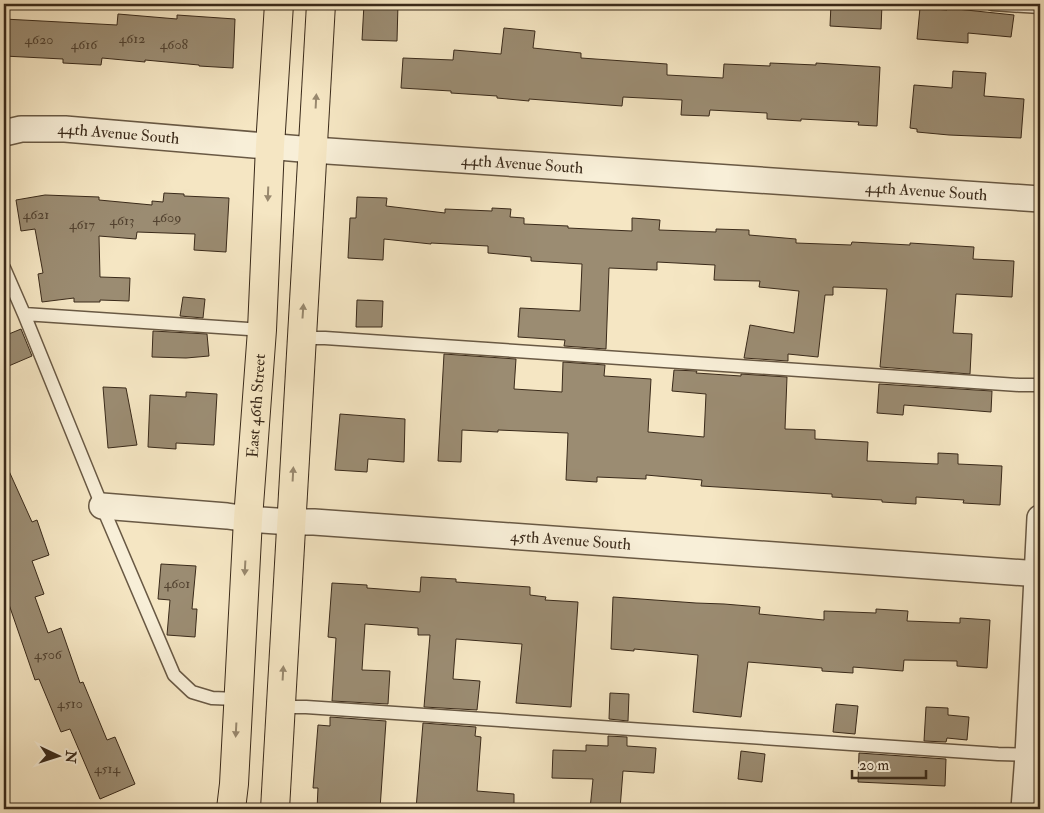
<svg xmlns="http://www.w3.org/2000/svg" width="1044" height="813" viewBox="0 0 1044 813" font-family="'IM FELL Double Pica',serif">
<style>
.building{fill:#9b8c72;stroke:#3a2a1a}
.lines{fill:none;stroke-linecap:round;stroke-linejoin:round}
.service-casing{stroke:#695944;stroke-width:15}
.minor-casing{stroke:#695944;stroke-width:28}
.primary-casing{stroke:#3a2a1a;stroke-width:30}
.service{stroke:#f8efd8;stroke-width:12}
.minor{stroke:#f8efd8;stroke-width:25}
.primary{stroke:#f5e6c3;stroke-width:28}
.oneway{fill:#98886e}
.labels{text-anchor:middle;dominant-baseline:central;stroke-width:4.5;stroke-linejoin:round;paint-order:stroke}
.number-label{font-size:14px;fill:#524230}
.street-label{font-size:16px;fill:#3a2a1a;stroke:#f8efd8}
</style>
<rect width="100%" height="100%" fill="#f5e6c3"/>
<filter id="stains"><feTurbulence type="fractalNoise" baseFrequency=".004" numOctaves="4"/><feColorMatrix values="0 0 0 0 .2 0 0 0 0 .09 0 0 0 0 .02 0 0 0 .5 -.17"/></filter>
<radialGradient id="worn" r=".72"><stop offset=".6" stop-color="#630" stop-opacity="0"/><stop offset="1" stop-color="#630" stop-opacity=".3"/></radialGradient>
<path class="building" d="M364 4H398L397 41 362 40Z
M831 4H882L881 29 830 26Z
M920 8 947 10V8L1014 15 1011 37 968 33V43L917 39Z
M118 14 177 19V15L235 19 233 68 199 66V65L145 60V62L102 58 101 65 63 63V59L4 56V19L117 25Z
M504 28 535 31 533 48 581 53V58L667 64V75L723 78 724 64 770 66V63L816 65V63L880 67 877 126 858 125 859 122 801 119V121L767 119V113L710 110 709 116 681 115 682 100 623 97 622 106 529 99V101L497 98V96L451 93V91L401 88 403 58 453 60 454 50 501 54Z
M953 71 986 73 984 96 1024 99 1021 138 949 135 917 132V129L910 128 914 85 952 88Z
M164 193 184 194V196L229 198 226 252 194 250 195 234 137 232 136 239 99 236 100 277 130 278 129 301 100 300V302H74V298L42 302 38 274 43 273 35 229 21 231 16 200 45 195 99 197V200L152 205V201L163 202Z
M357 197 387 198 386 206 445 213V209L492 211V208L511 209 510 217 524 218V224L568 226V228L632 231V218L660 220 659 230 716 232V229L749 230V235L796 239V243L851 245 852 242 910 245V243L974 247 973 259 1014 261 1012 297 956 294 953 333 972 334 970 374 880 367 887 289 833 287V295H825L818 357 788 354V361L744 358 750 325 794 333 799 291 759 287 760 281 714 280 715 265 657 262V270L609 268 606 349 564 346 565 340 518 337 520 308 580 311 582 264 531 261V257L488 253V246L431 243V244L384 239 383 260 348 258 350 218H356Z
M183 297 205 299 203 318 180 316Z
M357 300 383 301 382 327H356Z
M21 329 32 356 4 368V336Z
M153 331 207 334 209 356 186 358 152 357Z
M444 354 516 359 514 389 562 392 563 362 605 365 604 376 651 379 648 432 704 437 706 394 672 391 674 370 697 371 696 373 741 376V374L787 377 785 429 815 430V439L868 442 867 461 938 464V453L958 454V464L1002 466 1000 505 963 503 964 500 916 497V504L882 502V500L832 497V494L701 486 702 480 646 475V479L597 477V482L566 480 568 433 498 430V432L462 430 461 462 438 461Z
M879 384 992 391 991 412 904 405 903 415 877 413Z
M103 387 126 388 137 445 108 448Z
M186 392 217 394 214 445 176 443V449L148 447 150 395 186 397Z
M340 414 405 419 404 462 368 459 367 472 335 470Z
M4 460 32 522 37 520 49 555 32 561 44 594 35 597 48 633 61 628 80 683 83 682 107 740 115 737 135 784 100 799 70 729 61 732 39 679 35 680 4 590Z
M161 564 196 566 192 609H197L195 637 167 635 170 600 158 599Z
M421 577 456 579V582L530 587V595L546 597 545 600 578 602 571 707 516 703 522 644 456 639 453 679 480 681 477 710 424 707 430 635H418V628L365 624 362 670 390 671 388 704 332 701 336 638 328 637 332 583 367 585V588L420 592Z
M613 597 696 603 724 604 760 607 759 614 824 620V611L876 613V609L908 611 907 621 960 623V618L990 620 987 668 957 666V661L904 660 903 671 853 667V673L822 671V668L748 662 741 717 693 712 698 655 634 649V651L611 649Z
M610 693 629 694 628 721 609 719Z
M836 704 858 706 855 734 833 732Z
M926 707 948 708V715L969 717 967 740 947 738 946 742 924 741Z
M330 717 386 721 380 809H317L318 788H313L318 725 330 726Z
M423 723 476 727 475 736 481 737 477 791 514 794V809H416Z
M608 736 627 737V746L656 748 654 773 623 771 620 809H590L593 779 552 778 553 750 586 751V745L608 746Z
M741 751 765 754 762 782 738 779Z
M859 753 946 759 945 786 858 782Z"/>
<g class="lines">
<g class="service-casing">
<path id="service" d="M992 4 1040 7
M4 268 24 314 102 506 174 675 192 692 212 698 237 699
M24 314 262 330
M301 338H325L1019 385H1040
M281 707H306L998 754 1033 755"/>
</g>
<g class="minor-casing">
<g id="minor">
<path id="s1" d="M4 133 21 129H65L313 150 1040 199"/>
<path id="s2" d="M102 506 227 516 248 519 291 522H314L1040 574"/>
<path d="M1024 809 1028 755 1040 518"/>
</g>
</g>
<g class="primary-casing">
<g id="primary">
<path id="s3" d="M231 809 234 784 248 519 262 330 270 146 279 4"/>
<path d="M275 809 321 4"/>
</g>
</g>
<use href="#service" class="service"/>
<use href="#minor" class="minor"/>
<use href="#primary" class="primary"/>
</g>
<defs><path id="oneway-solid" d="M-6-.8H1V-3.2L6.5 0L1 3.2V.8H-6Z" transform="scale(1.25)"/></defs>
<g class="oneway">
<use href="#oneway-solid" transform="translate(316 101) rotate(-87)"/>
<use href="#oneway-solid" transform="translate(268 194) rotate(92)"/>
<use href="#oneway-solid" transform="translate(303 311) rotate(-86)"/>
<use href="#oneway-solid" transform="translate(293 474) rotate(-87)"/>
<use href="#oneway-solid" transform="translate(245 568) rotate(93)"/>
<use href="#oneway-solid" transform="translate(283 673) rotate(-87)"/>
<use href="#oneway-solid" transform="translate(236 730) rotate(93)"/>
</g>
<g class="labels">
<g class="number-label">
<text x="132" y="38">4612</text>
<text x="39" y="39">4620</text>
<text x="84" y="44">4616</text>
<text x="174" y="44">4608</text>
<text x="36" y="214">4621</text>
<text x="167" y="217">4609</text>
<text x="122" y="220">4613</text>
<text x="82" y="224">4617</text>
<text x="177" y="583">4601</text>
<text x="48" y="654">4506</text>
<text x="70" y="703">4510</text>
<text x="107" y="768">4514</text>
</g>
<g class="street-label">
<text stroke="none"><textPath href="#s1" startOffset="115">44th Avenue South</textPath></text>
<text stroke="none"><textPath href="#s1" startOffset="520">44th Avenue South</textPath></text>
<text stroke="none"><textPath href="#s1" startOffset="925">44th Avenue South</textPath></text>
<text stroke="none"><textPath href="#s3" startOffset="404">East 46th Street</textPath></text>
<text stroke="none"><textPath href="#s2" startOffset="470">45th Avenue South</textPath></text>
</g>
</g>
<rect width="1044" height="813" fill="none" stroke="#f5e6c3" stroke-width="20"/>
<rect x="5" y="5" width="1034" height="803" fill="none" stroke="#3a2a1a" stroke-width="2.5"/>
<rect x="10" y="10" width="1024" height="793" fill="none" stroke="#3a2a1a"/>
<g transform="translate(58 756) rotate(94)" stroke="#f8efd8" stroke-width="4" paint-order="stroke">
<path d="M0-4L9 19L0 12L-9 19Z" fill="#3a2a1a"/>
<text y="-8" font-size="14" font-weight="bold" text-anchor="middle" fill="#3a2a1a">N</text>
</g>
<path d="M852 770v8h74v-8" fill="none" stroke="#3a2a1a" stroke-width="2.5"/>
<text x="859" y="770" font-size="15" fill="#3a2a1a" stroke="#f8efd8" stroke-width="4" paint-order="stroke">20 m</text>
<rect width="100%" height="100%" filter="url(#stains)"/>
<rect width="100%" height="100%" fill="url(#worn)"/>
</svg>
